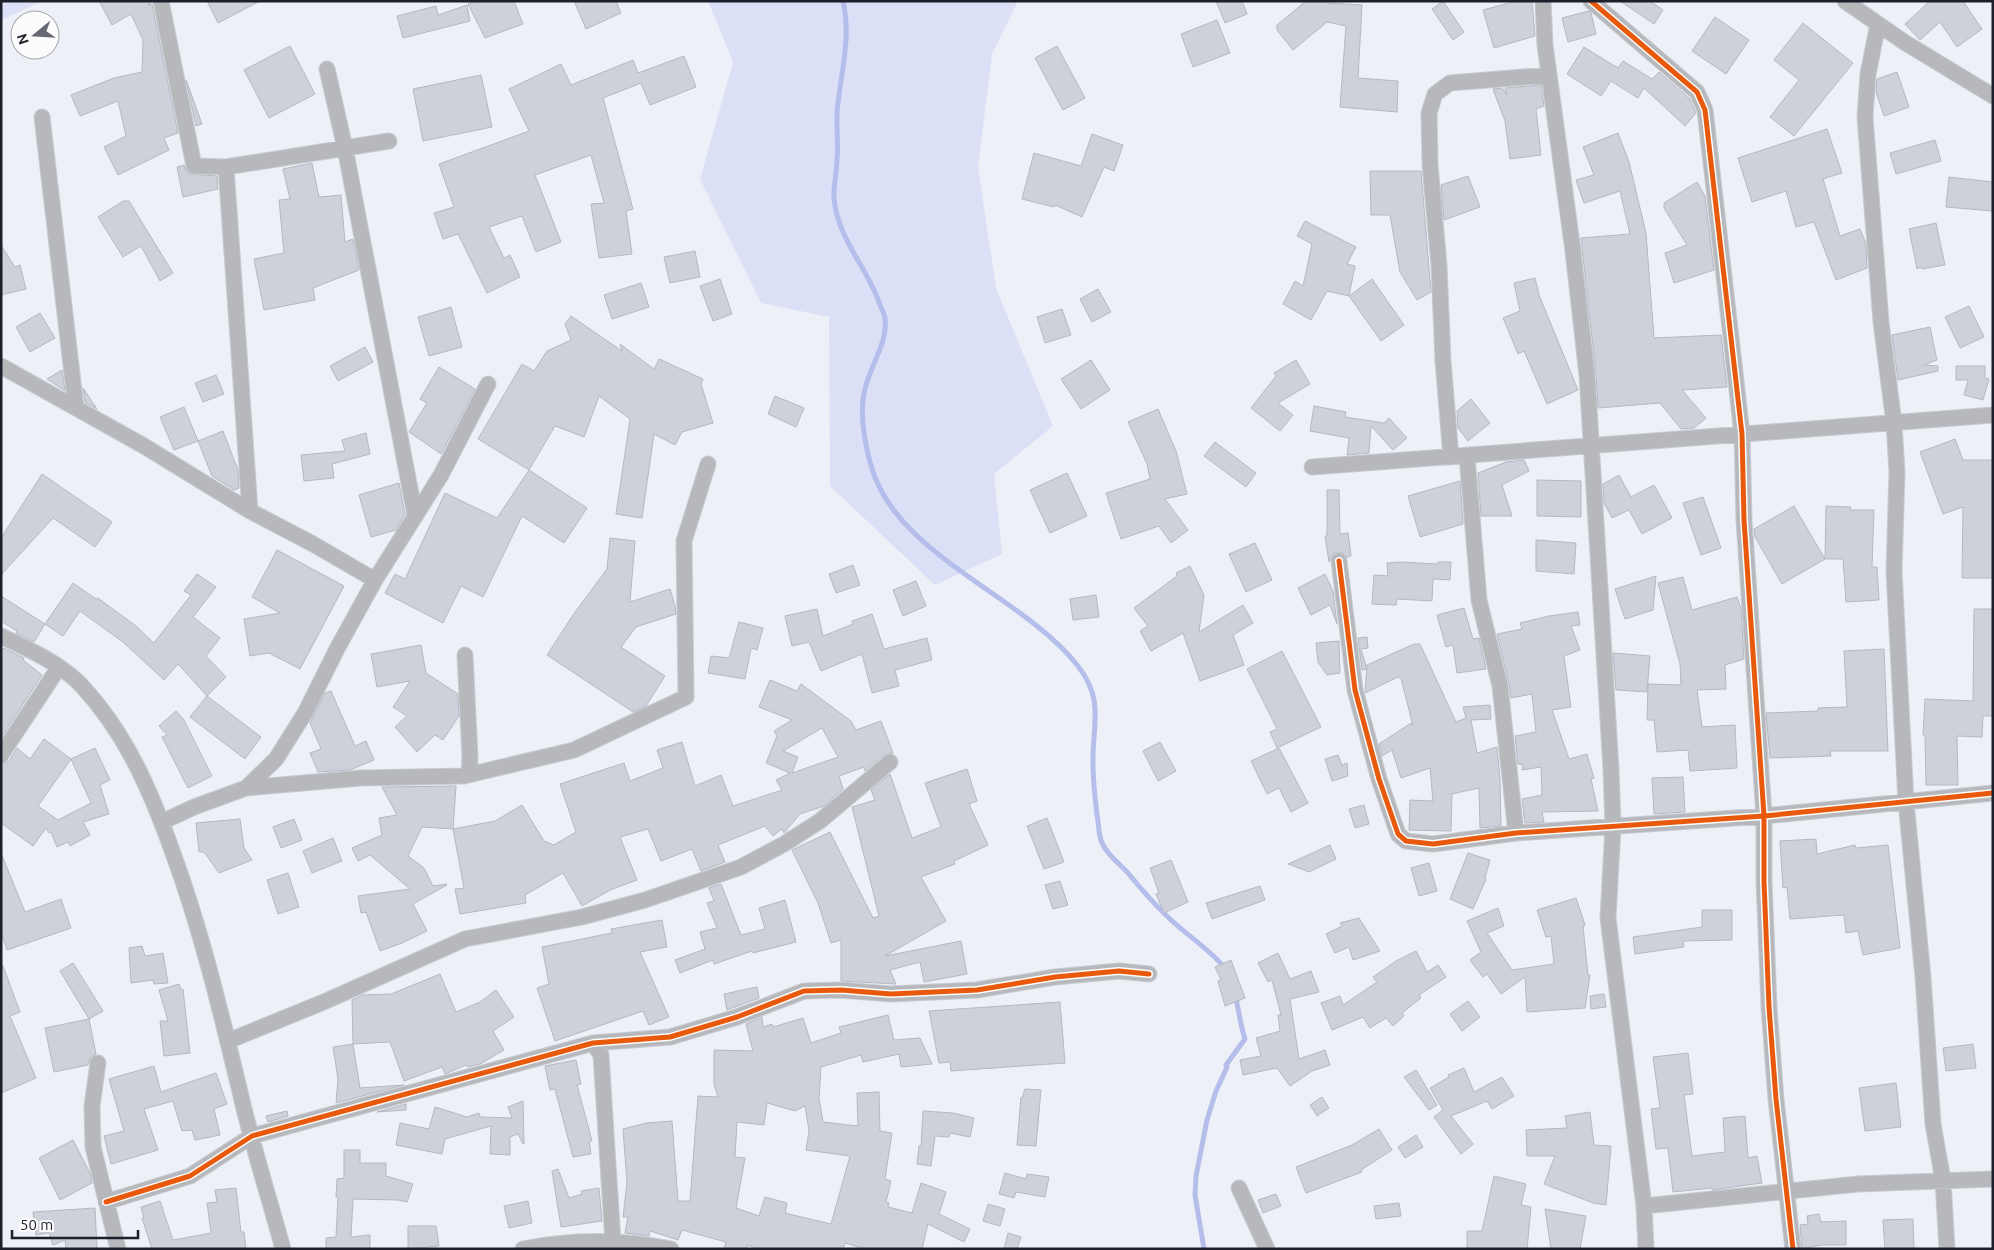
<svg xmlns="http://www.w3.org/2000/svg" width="1994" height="1250" viewBox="0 0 1994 1250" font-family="Ubuntu,sans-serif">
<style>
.green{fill:#dbe0f6}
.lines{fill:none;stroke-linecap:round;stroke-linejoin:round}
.stream{stroke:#b5bdea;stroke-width:5}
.building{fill:#ced1da;stroke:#b6b8c1;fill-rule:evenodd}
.minor-casing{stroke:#c9cbd2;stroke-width:17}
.minor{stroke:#b7b8bc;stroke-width:15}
.cycleway-casing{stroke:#fcfcfc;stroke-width:8}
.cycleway{stroke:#e8590c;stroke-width:5}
</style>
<rect width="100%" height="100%" fill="#eef0f8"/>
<path class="green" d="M1 1H43L1 20Z
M708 1H1018L992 54 978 167 996 288 1053 426 994 474 1002 554 935 585 830 486 829 317 761 303 700 179 733 62Z"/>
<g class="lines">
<path class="stream" d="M843 1C851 36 842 68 838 103 835 122 839 140 837 160 837 173 833 186 834 199 838 239 866 266 879 302 881 308 884 313 885 318 888 344 870 365 865 389 859 412 864 439 870 462 893 555 1021 593 1078 666 1105 701 1092 725 1093 764 1093 781 1095 798 1097 815 1099 824 1098 834 1102 843 1107 855 1119 863 1128 873 1141 889 1155 905 1170 919 1188 936 1209 949 1225 968
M1204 1249 1195 1195 1196 1176 1207 1120 1216 1091 1227 1067 1226 1065 1245 1039C1240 1024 1239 1010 1235 995"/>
</g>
<path class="building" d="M99 1H152L148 5 152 4 178 133 164 138 169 150 118 175 104 147 126 136 118 101 80 116 71 95 114 78 142 72 143 40 131 14 112 25Z
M207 1H260L218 23Z
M477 1H514L523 24 485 38 468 4Z
M574 1H616L621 13 586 29Z
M1216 1H1242L1247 14 1225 23Z
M1306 1H1329L1328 3 1362 5 1358 78 1398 81 1397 112 1340 107 1346 26 1327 22 1293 50 1277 30V25Z
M1443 1 1464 32 1453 40 1432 9Z
M1516 1H1532L1535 36 1494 48 1483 10Z
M1620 1H1650L1663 10 1654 24Z
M1930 1H1963L1982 29 1957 47 1940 22 1920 40 1905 24Z
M467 5 470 21 403 38 397 16 436 6 438 15Z
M1589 11 1591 13 1596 34 1568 42 1562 18Z
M1715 17 1749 40 1726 74 1692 51Z
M1217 20 1230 53 1193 67 1181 34Z
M1803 23 1853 63 1794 136 1770 117 1799 80 1774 60Z
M290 46 315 94 269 118 244 70Z
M1057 46 1085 98 1063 110 1035 58Z
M1584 47 1618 68 1623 61 1652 79 1659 72 1689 98 1696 113 1685 126 1644 88 1638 98 1611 81 1601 96 1567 74Z
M684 56 696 87 650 105 641 83 603 98 633 209 626 211 632 254 599 258 591 204 604 203 591 155 535 175 561 242 536 252 522 216 489 227 504 258 510 255 520 277 487 293 458 234 443 239 434 213 454 207 439 164 529 131 509 89 561 64 571 85 633 60 638 73Z
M1897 72 1909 107 1884 116 1876 92 1877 79Z
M481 75 492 127 423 141 413 89Z
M186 80 202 124 196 126Z
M1541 85 1544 106 1536 109 1541 155 1510 159 1505 121 1493 89 1502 88 1507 95 1505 88Z
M1827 129 1842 173 1823 179 1840 236 1860 229 1866 244 1867 268 1836 280 1814 222 1796 227 1786 191 1752 202 1738 158Z
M1618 133 1629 162 1646 233 1654 338 1721 335 1727 387 1682 390 1706 418 1694 428 1681 429 1660 403 1598 408 1596 374 1581 238 1630 234 1620 191 1584 203 1576 180 1594 175 1583 147Z
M1092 134 1123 145 1114 171 1104 167 1082 217 1055 205 1054 207 1022 199 1034 153 1081 166Z
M1935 140 1941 161 1896 174 1890 153Z
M312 163 319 197 341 195 345 242 353 239 359 270 313 288 315 300 264 310 254 259 284 253 279 200 290 199 283 169Z
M184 165 186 171 190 174 217 176 218 189 183 197 177 167Z
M1370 171H1421L1431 292 1417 300 1400 272 1390 215H1371Z
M1468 176 1480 207 1444 220 1441 185Z
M1949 177 1993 182V211L1946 207Z
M1697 182 1705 196 1714 270 1674 283 1665 253 1687 245 1664 208V203Z
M123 201H129L173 273 160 281 141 246 123 257 98 217Z
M1305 221 1356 247 1347 264 1355 266 1349 296 1327 291 1311 320 1283 304 1295 281 1303 286 1312 244 1297 236Z
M1936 223 1945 265 1922 269 1921 267 1917 269 1909 229Z
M1 245 15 267 20 265 26 289 1 295Z
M695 251 700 277 670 283 664 257Z
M1535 278 1539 295 1578 390 1547 404 1524 351 1518 354 1503 318 1520 311 1514 283Z
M720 279 732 314 713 321 700 286Z
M1372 279 1404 325 1381 341 1349 296Z
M641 283 649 307 612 319 604 295Z
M1098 289 1111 312 1092 322 1080 299Z
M1969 306 1984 337 1960 348 1945 317Z
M451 307 462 347 429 356 418 317Z
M1062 309 1071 335 1045 343 1037 317Z
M40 313 55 338 30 352 16 327Z
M571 316 622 351 620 344 654 369 659 359 703 379 701 384 713 423 682 432 675 445 654 434 642 518 616 514 630 419 599 396 584 437 555 426 529 470 478 439 522 364 534 371 547 351 571 340 565 324Z
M1930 327 1937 360 1924 365 1938 366V371L1898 380 1892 335Z
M365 347 373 362 338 381 330 366Z
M1091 360 1110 390 1081 409 1061 379Z
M1296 360 1310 384 1278 403 1293 415 1280 431 1251 408 1276 376 1274 373Z
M1956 366H1985V378L1989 379 1983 400 1964 395 1968 380H1956Z
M439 367 475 389 441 454 409 432 427 403 420 399Z
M62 370 65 391 47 379Z
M216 375 224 394 203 402 195 383Z
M83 388 97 409 85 402Z
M775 396 804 408 796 427 768 414Z
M1471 399 1490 423 1468 441 1458 428 1457 411Z
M1314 406 1346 412 1345 417 1384 423 1389 418 1407 438 1393 450 1371 426 1369 453 1347 455 1349 438 1310 431Z
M184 407 198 441 174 450 160 417Z
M1158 409 1176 451 1187 494 1165 499 1188 530 1171 543 1159 526 1121 539 1106 493 1150 479 1147 464 1128 422Z
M223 431 238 470 239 488 234 490 212 476 198 441Z
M366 433 370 454 332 464 334 478 304 481 301 455 345 451 342 440Z
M1955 439 1963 460H1993V578H1962L1963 507 1943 514 1920 452Z
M1215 442 1256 473 1246 487 1204 456Z
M1524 460 1529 471 1502 485 1512 516H1481L1478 473 1506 462Z
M529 470 587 508 564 543 522 516 483 597 461 586 443 623 385 593 395 574 405 579 445 493 497 518Z
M1067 473 1087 516 1050 533 1030 490Z
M42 474 112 522 95 547 53 518 1 575V538Z
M1619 475 1631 497 1654 485 1672 518 1642 534 1629 510 1612 518 1604 503 1603 484Z
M1537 480 1581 481V517L1537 516Z
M1460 481 1463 524 1420 537 1408 496Z
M399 483 405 514 396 530 371 537 359 495Z
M1327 490H1339L1340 534 1348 533 1351 556 1347 557 1343 553 1337 552 1333 554 1329 562 1325 536H1327Z
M1703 497 1721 548 1701 555 1683 503Z
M1794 506 1825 559 1782 584 1755 537 1754 529Z
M1826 506 1851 507 1850 510H1874L1872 567H1877L1879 600 1846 602 1843 559H1825Z
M610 538 635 541 630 602 670 589 675 606 676 614 636 627 621 647 665 676 646 706 633 712 547 655 573 615 607 569Z
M1536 540 1576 543 1574 574 1536 571Z
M1255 543 1272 580 1246 592 1229 554Z
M277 550 344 586 300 669 269 653 250 656 244 619 280 613 252 597Z
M1401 562 1438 564V562H1451L1450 580 1433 579 1432 601 1397 599 1396 605 1372 604 1374 575 1388 576 1387 563Z
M853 565 860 585 836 593 829 574Z
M1190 566 1204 595 1199 632 1243 605 1253 623 1233 635 1244 665 1200 681 1183 633 1151 651 1140 631 1148 626 1134 608 1177 576 1176 573Z
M197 574 216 587 193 617 220 638 206 656 226 677 207 696 178 664 164 680 123 642 80 611 63 636 45 624 73 583 96 599 98 598 136 626 154 643 191 595 184 591Z
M1325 574 1333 591 1337 624 1330 605 1311 615 1298 588Z
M1656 576 1653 610 1625 619 1615 589Z
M1683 577 1692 610 1737 597 1741 608 1744 659 1725 665 1726 689 1697 690 1702 727 1735 725 1737 768 1690 771 1688 750 1657 752 1654 720H1647L1648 684 1681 685 1680 664 1658 583Z
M916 581 926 606 903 616 893 590Z
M1096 595 1099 617 1073 620 1070 599Z
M1 596 45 624 34 642 16 633 17 631 1 621Z
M1464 608 1473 639 1479 638 1486 669 1457 673 1453 645 1446 647 1437 615Z
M817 609 823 636 853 624 852 621 872 614 884 649 927 638 932 660 895 670 899 686 872 693 862 654 821 671 809 642 792 646 785 616Z
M1974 609H1993V716H1983L1982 737 1957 736 1958 785H1926L1925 735H1923L1925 699 1973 701Z
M1578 612 1580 625 1571 626 1580 650 1564 656 1571 707 1552 710 1569 759 1587 754 1594 778 1591 779 1598 811 1542 812 1544 822 1525 823 1522 799 1542 795 1541 767 1522 770 1523 765 1518 764 1515 736 1536 732 1532 694 1511 698 1509 684 1497 634 1522 629 1520 623 1549 616Z
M739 622 763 628 757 650 751 648 745 679 708 673 711 656 729 658Z
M1367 637 1368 648 1361 649 1367 669 1362 670 1358 638Z
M1339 641 1340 673 1327 675 1318 662 1316 643Z
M1414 644H1420L1456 722 1466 718 1463 707 1490 705 1491 719 1471 720 1477 753 1497 747 1500 779 1501 826 1480 828 1479 788 1452 794 1451 831 1409 830 1410 800 1433 801 1430 768 1401 778 1392 750 1382 756 1379 744 1411 723 1413 726 1401 678 1398 677 1365 693 1367 665Z
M421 645 426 673 458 694 459 716 443 740 435 735 417 752 395 727 407 716 393 707 410 681 377 687 371 654Z
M4 648 24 658 23 660 42 675 1 738V651Z
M1884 649 1888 751H1830L1831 756 1770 758 1766 713 1818 711V708L1847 707 1844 651Z
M1282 651 1321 727 1277 748 1270 732 1277 729 1247 669Z
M1613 653 1650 656 1647 692 1616 690Z
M770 680 797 691 801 684 851 721 856 730 881 721 893 753 884 755 865 771 864 767 839 776 843 789 824 806 800 814 784 833 782 829 773 836 765 826 718 845 725 862 701 871 692 849 661 861 648 829 620 837 637 880 610 890 582 906 563 873 525 895 526 903 460 914 455 889 464 888 453 829 495 821 522 805 544 841 554 845 576 832 560 784 624 763 630 781 663 768 657 750 682 742 695 786 721 775 733 806 782 790 776 780 790 773 766 763 777 736 774 731 792 720 759 707ZM822 728 838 757 792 773 798 757 783 751Z
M331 691 355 746 366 741 374 760 350 770 318 772 310 753 321 749 310 723 325 693Z
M207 696 261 737 245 759 190 717Z
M176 711 184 720 212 776 188 788 162 737 167 735 159 726Z
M44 739 71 759 95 748 110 780 100 785 109 814 83 822 90 835 70 846 68 842 57 847 51 832 49 833 46 828 33 846 1 823V764L9 761 17 748 30 759ZM71 759 91 803 58 820 38 806Z
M1160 742 1176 771 1158 781 1143 751Z
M1279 748 1308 803 1291 812 1279 788 1267 794 1251 761Z
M1338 755 1342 765 1347 763 1348 776 1332 781 1325 759Z
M967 769 977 801 969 804 988 845 954 861 955 864 921 877 946 921 885 956 961 941 967 974 924 982 920 962 890 970 896 984 841 981V940L831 943 818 903 792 850 830 832 873 918 879 916 852 807 875 800 871 790 890 774 912 838 941 827 925 783Z
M1683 777 1685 812 1654 814 1652 778Z
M456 786 453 829 422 827 408 856 424 868 433 886 446 884 447 885 413 904 427 931 402 943 380 951 366 912 361 913 358 896 410 889 370 855 358 861 352 848 382 835 379 818 397 815 382 787Z
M1364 805 1369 824 1355 828 1349 809Z
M1047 818 1064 862 1044 869 1027 826Z
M240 819 244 848 252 860 219 873 204 852H199L196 823Z
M294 819 302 840 281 848 273 827Z
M333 838 342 861 312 873 303 851Z
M1816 839 1817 854 1855 845 1856 848 1888 845 1900 948 1863 955 1858 931 1846 933 1844 915 1790 919 1787 887 1783 888 1780 841Z
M1330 845 1336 859 1309 872 1288 864Z
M1 853 25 912 61 899 71 928 7 950 1 932Z
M1468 853 1490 860 1485 878 1486 879 1473 909 1450 899Z
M1171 860 1188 902 1164 913 1156 894 1159 893 1150 868Z
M1429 863 1437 891 1419 896 1411 868Z
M288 873 299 907 278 914 267 880Z
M1060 881 1068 905 1053 909 1045 885Z
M721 884 741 935 765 929 759 908 785 900 796 942 753 953 752 951 714 964 713 960 680 973 675 960 705 949 700 932 717 928 707 903 714 901 709 888Z
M1260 886 1265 900 1212 919 1206 903Z
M1576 898 1585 925 1583 926 1588 975H1590L1585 1008 1527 1012 1525 977 1501 994 1487 974 1483 977 1470 960 1481 952 1467 921 1498 908 1504 926 1487 933 1512 970 1554 964 1551 936 1546 937 1537 910Z
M1702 910H1732V940L1683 941 1684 947 1635 954 1633 937 1702 927Z
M1359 918 1380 951 1353 960 1349 947 1335 953 1326 934 1342 926 1340 923Z
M662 920 667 947 640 952 669 1017 649 1025 643 1011 555 1041 537 988 549 984 542 947 612 933 611 929Z
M142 946 145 956 163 953 168 983 154 984 153 980 131 983 129 948Z
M1416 951 1427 972 1438 965 1446 977 1419 995 1421 998 1402 1013 1404 1016 1393 1026 1386 1018 1370 1028 1363 1017 1332 1030 1321 1003 1340 996 1343 1005 1377 982 1373 977 1396 961Z
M1278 953 1290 979 1311 971 1319 992 1290 999 1299 1059 1325 1050 1330 1065 1312 1071 1290 1086 1277 1068 1243 1075 1240 1060 1261 1056 1256 1038 1280 1031 1278 1015H1281L1272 980 1268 982 1258 963Z
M1231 960 1245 998 1225 1006 1218 981 1221 980 1215 967Z
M73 963 103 1011 89 1019 60 971Z
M1 966H3L20 1012 10 1016 36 1078 1 1093Z
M440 974 456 1012 480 1002 496 990 514 1017 493 1031 504 1050 480 1064 468 1067 466 1065 445 1074 442 1067 404 1081 390 1042 353 1044 352 1000 362 995 391 994Z
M179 984 181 990 183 989 190 1053 164 1056 160 1021H168L159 990Z
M757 987 759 998 727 1010 724 994Z
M1604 994 1606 1007 1591 1009 1590 996Z
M1468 1001 1480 1017 1462 1031 1450 1014Z
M1060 1002 1065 1063 951 1071 950 1062 939 1063 929 1011Z
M888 1015 894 1040 920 1038 932 1064 901 1067 899 1054 863 1062 861 1055 821 1067 819 1099 823 1122 858 1126 857 1093 879 1092 880 1131 892 1133 885 1179 891 1181 886 1202 889 1203 888 1207 912 1213 921 1183 946 1192 939 1214 970 1229 964 1242 928 1224 922 1249H865L845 1243 843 1249H759L747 1245V1249H724L726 1242 682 1230 678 1240 650 1231 649 1236 625 1233 628 1217H623L627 1183 623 1129 646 1123 672 1121 678 1201H690L698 1096 718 1097 714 1085V1050L753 1051 746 1024 762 1017 763 1027 772 1024 773 1027 803 1018 811 1043 841 1033 839 1027ZM767 1103 795 1111 805 1106 809 1131 806 1150 850 1156 831 1224 785 1213 787 1203 765 1197 759 1216 736 1208 745 1158 735 1157 737 1122 764 1125Z
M89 1019 96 1054 90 1058 88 1065 54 1072 45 1028Z
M353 1044 360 1088 404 1085 336 1103 338 1079 333 1047Z
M1973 1044 1976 1068 1946 1071 1943 1048Z
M1688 1053 1693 1094 1684 1095 1692 1156 1725 1152 1723 1118 1745 1116 1748 1158 1757 1156 1762 1183 1712 1190V1188L1673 1192 1668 1148 1656 1149 1651 1109 1660 1108 1653 1057Z
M576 1060 581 1084 577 1085 592 1141H589L591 1154 573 1157 555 1089 550 1090 545 1066Z
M154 1066 161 1092 216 1073 227 1104 214 1109 220 1135 195 1140 192 1130 182 1131 173 1101 144 1109 158 1150 111 1164 104 1136 124 1131 109 1079Z
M1464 1068 1474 1092 1502 1077 1514 1096 1492 1109 1487 1101 1451 1116 1473 1144 1461 1154 1434 1117 1443 1110 1430 1088 1449 1077 1448 1075Z
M1416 1070 1437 1105 1429 1110 1404 1077Z
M1896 1083 1901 1127 1865 1131 1859 1088Z
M1025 1089 1041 1090 1036 1146 1017 1145 1021 1097 1022 1098Z
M1322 1097 1329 1108 1317 1116 1310 1105Z
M523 1101 524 1144H523L518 1134 510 1137V1155L490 1154 491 1126 445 1139 442 1154 396 1145 400 1123 429 1129 435 1107 467 1117 479 1113 480 1117 512 1118 508 1107Z
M406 1104V1110L377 1112Z
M287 1111 288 1116 268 1122 266 1116Z
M923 1111 953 1113 974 1118 970 1137 950 1133 949 1137 935 1136 931 1166 917 1164 919 1146H921Z
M1590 1112 1594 1145 1611 1146 1606 1205 1593 1203 1544 1184 1555 1156H1527L1526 1130 1567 1128 1565 1116Z
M1379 1129 1392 1150 1361 1170 1362 1172 1306 1193 1296 1167 1352 1145Z
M1416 1135 1423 1147 1405 1158 1398 1147Z
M73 1140 90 1173 92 1183 60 1200 39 1158Z
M344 1150H360V1163H386V1176L413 1184 407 1202 398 1200 353 1199 351 1237 370 1235V1249H326V1238L336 1237 338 1197H336L337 1179 344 1178Z
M558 1169 569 1198 582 1194 581 1191 599 1188 602 1221 561 1227 552 1171Z
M1005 1173 1026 1179 1027 1174 1049 1177 1045 1197 1016 1192 1014 1198 999 1194Z
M1494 1176 1526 1184 1521 1205 1531 1207 1527 1249H1467V1231H1482Z
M236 1188 241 1232H244L246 1249H152L142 1218H144L141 1207 160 1201 173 1240 211 1233 207 1203 217 1202 215 1190Z
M1276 1194 1281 1206 1263 1213 1258 1200Z
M528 1201 532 1223 509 1228 504 1206Z
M1399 1203 1401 1216 1376 1219 1374 1206Z
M988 1204 1005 1209 1000 1226 983 1221Z
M95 1208 97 1249H66L65 1240 53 1245 49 1233 36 1235 33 1212Z
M1545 1209 1586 1216 1580 1249H1551Z
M1819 1214 1821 1222 1846 1221V1245H1821L1802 1249 1800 1225 1808 1224 1807 1216Z
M1913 1219 1914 1249H1885L1883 1220Z
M408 1226H436L439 1246 408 1249Z
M1008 1233 1021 1237 1017 1249H1004Z"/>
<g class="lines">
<g class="minor-casing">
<path id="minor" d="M161 1 194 166 226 167 250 511
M1543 1 1545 45 1573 251 1587 375 1611 769 1613 827 1608 918 1644 1206 1646 1249
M1591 1 1697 92 1705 110 1742 434 1744 520 1764 816V881L1769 1007 1776 1099 1793 1249
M1845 1 1904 42 1993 96
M1878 24 1868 74 1865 117 1881 322 1894 423 1897 472 1894 571 1906 802 1923 977 1933 1124 1943 1180 1947 1249
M327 69 345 148 415 515
M42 117 76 408
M226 167 389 141
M1 366 144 446 250 511 313 544 375 580
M1467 456 1479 600 1500 686 1516 833
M1451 457 1443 361 1439 265 1430 165 1429 113 1435 94 1450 83 1549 75
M1312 467 1993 415
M1339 561 1355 690 1379 779 1398 834 1406 841 1433 844 1516 833 1764 816 1993 793
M1 636C28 649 60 663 81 685 127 734 152 794 174 856 202 933 221 1013 240 1092 252 1145 269 1197 283 1249
M1 755 59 667
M464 776 469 772 470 757 465 655
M246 788 361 778 464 776 574 750 686 697 684 541 708 464
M162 822 194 807 246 788 276 759 305 713 338 647 375 580 441 475 488 384
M228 1041 326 1001 465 939 582 917 645 900 741 867 784 844 820 821 890 762
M593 1043 601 1055 613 1242
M98 1063 92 1106 93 1147 118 1249
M1239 1188 1267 1249
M106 1202 190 1176 252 1136 593 1043 670 1037 737 1017 804 991 841 990 891 994 977 990 1055 977 1119 971 1149 974
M1644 1206 1858 1184 1993 1179
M523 1249C572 1239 621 1239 671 1249"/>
</g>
<use href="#minor" class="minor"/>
<g class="cycleway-casing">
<path id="cycleway" d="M1591 1 1697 92 1705 110 1742 434 1744 520 1764 816V881L1769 1007 1776 1099 1793 1249
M1339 561 1355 690 1379 779 1398 834 1406 841 1433 844 1516 833 1764 816 1993 793
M106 1202 190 1176 252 1136 593 1043 670 1037 737 1017 804 991 841 990 891 994 977 990 1055 977 1119 971 1149 974"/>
</g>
<use href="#cycleway" class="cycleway"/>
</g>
<rect width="1994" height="1250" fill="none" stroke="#1d1f2b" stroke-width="5"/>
<g transform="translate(35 35) rotate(252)"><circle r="24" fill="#fcfcfc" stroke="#a3a4a8"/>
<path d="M0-4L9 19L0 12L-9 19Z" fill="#666873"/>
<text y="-8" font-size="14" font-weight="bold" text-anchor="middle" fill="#1d1f2b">N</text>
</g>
<path d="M12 1230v8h126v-8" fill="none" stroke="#1d1f2b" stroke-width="2.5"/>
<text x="20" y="1230" font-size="15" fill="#1d1f2b" stroke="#fcfcfc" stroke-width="4" paint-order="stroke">50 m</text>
</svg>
